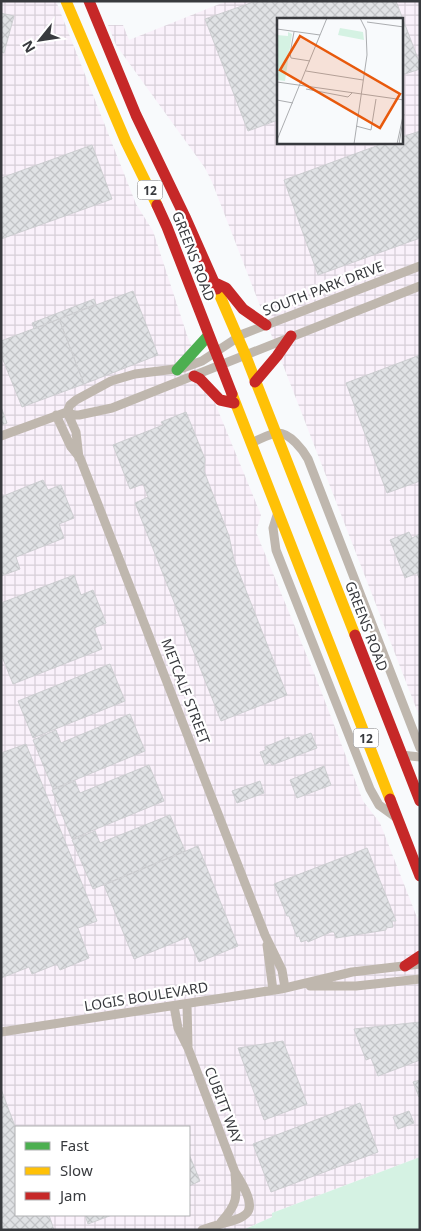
<svg xmlns="http://www.w3.org/2000/svg" width="421" height="1231" viewBox="0 0 421 1231" font-family="'Noto Sans',sans-serif">
<style>
.industrial{fill:url(#industrial-grid);fill-rule:evenodd}
.green{fill:#d5f2e3}
.building{fill:url(#building-cross-hatch);stroke:#cdced1}
.lines{fill:none;stroke-linecap:round;stroke-linejoin:round}
.street{stroke:#bfb7ae;stroke-width:9}
.fast{stroke:#4caf50;stroke-width:11}
.slow{stroke:#ffc107;stroke-width:11}
.jam{stroke:#c62828;stroke-width:11}
.labels{text-anchor:middle;dominant-baseline:central;stroke-width:4.5;stroke-linejoin:round;paint-order:stroke}
.shield{fill:#fff;stroke:#747578;stroke-width:1}
.shield-label{font-size:12px;font-weight:bold;fill:#383a3e}
.street-label{font-size:14px;fill:#383a3e;stroke:#fff}
.inset-road{fill:none;stroke:#abadb0;stroke-width:1}
.view{fill:#e8590c;fill-opacity:0.15;stroke:#e8590c;stroke-width:2.5}
.inset-edge{fill:none;stroke:#383a3e;stroke-width:2.5}
</style>
<defs>
<pattern id="industrial-grid" width="8" height="8" patternUnits="userSpaceOnUse" patternTransform="scale(1.25)"><rect width="8" height="8" fill="#faf1fb"/><path d="M0 4h8M4 0v8" fill="none" stroke="#d7cfd8"/></pattern>
<pattern id="building-cross-hatch" width="8" height="8" patternUnits="userSpaceOnUse" patternTransform="scale(1.25)"><rect width="8" height="8" fill="#e0e2e5"/><path d="M0 0l8 8M0 8l8-8" fill="none" stroke="#c1c3c6"/></pattern>
</defs>
<rect width="100%" height="100%" fill="#f8fafc"/>
<path class="industrial" d="M1 1H56L136 204 153 231 187 335 261 515 256 532 318 683 363 801 380 823 420 925V1157L272 1213V1217L243 1230H1ZM16 1127H189V1215H16Z
M227 1H420V718L212 182 205 168 116 45 108 25H123L129 40ZM278 19H402V142H278Z"/>
<path class="green" d="M420 1157V1230H243L272 1217V1213Z"/>
<path class="building" d="M256 1H396L420 64V69L402 75V19H278V120L248 131 205 19Z
M1 13 14 16 4 53 1 52Z
M420 131V238L318 275 284 180 387 142H402V137Z
M92 145 112 199 1 239V178Z
M133 291 158 355 84 384 59 319Z
M94 299 96 304 34 329 32 323Z
M59 319 84 384 22 407 1 355V341Z
M420 355V481L387 493 346 383Z
M1 407 7 423 1 425Z
M186 412 205 459 204 471 229 536 234 560 287 695 221 721 135 503 148 497 143 484 130 489 113 445 163 425 161 422Z
M43 480 48 490 61 485 74 518 59 524 64 538 16 557 20 569 1 576V497Z
M409 532 412 538 420 534V580L417 573 405 578 390 540Z
M74 575 81 595 93 590 106 623 94 628 102 649 13 684 1 654V603Z
M110 664 125 701 33 738 18 701Z
M130 714 145 751 53 789 33 740 56 730 61 743Z
M311 733 317 748 272 765 270 762 265 765 260 752 266 750 265 747 289 737 290 741Z
M26 744 97 921 78 928 89 958 60 970 57 964 32 974 29 967 1 978V753Z
M149 765 164 801 72 839 52 790 75 781 80 793Z
M324 766 331 785 297 798 290 780Z
M260 781 264 793 237 803 232 791Z
M170 815 185 851 93 889 72 840 95 831 100 843Z
M198 846 238 946 199 962 188 937 134 959 104 885Z
M367 848 396 921H392L393 927 386 928V930L336 938 334 932H331L308 942 307 940 301 942 299 936 297 937 289 916H287L274 884Z
M420 1022V1060L378 1076 371 1058 366 1060 354 1029Z
M283 1041 307 1104 264 1120 238 1048Z
M420 1080V1097H419L413 1082Z
M1 1089 16 1129V1215H49L54 1230H1Z
M360 1103 378 1152 271 1192 253 1144Z
M409 1111 414 1123 398 1129 393 1117Z
M189 1154 200 1181 189 1186Z
M85 1215H112L88 1224Z"/>
<g class="lines">
<path class="street" d="M67 412 74 415H79L112 408 420 286
M67 412 76 432 79 458
M56 415 71 447 80 458 265 935 282 970 285 988
M1 436 67 412 70 405 76 400 111 381 135 374 183 368 202 361 243 334 420 266
M251 443C259 440 270 433 278 433 290 433 303 450 308 459L420 748
M278 512 273 528 276 550 370 789 379 805 397 818
M401 755 420 757
M267 945 273 990
M310 986H356L420 979
M187 1004 188 1046
M174 1006 178 1028 188 1048 235 1172C267 1223 242 1215 202 1230
M1 1032 281 989 352 972 420 964
M221 1222C238 1204 237 1197 235 1173"/>
<path class="fast" d="M177 370 208 336"/>
<path class="slow" d="M66 1 126 142 157 205
M217 289 245 354 355 635
M232 394 390 799"/>
<path class="jam" d="M89 1 136 115 186 219 217 289
M157 205 167 227 232 394
M213 282 226 288 243 309 266 325
M194 376 200 379 220 400 234 403
M255 382 277 356 291 336
M355 635 420 801
M390 799 420 876
M405 966 420 956"/>
</g>
<g class="labels">
<g class="shield">
<rect x="137.5" y="180.5" width="25" height="19" rx="4"/>
<rect x="353.5" y="728.5" width="25" height="19" rx="4"/>
</g>
<g class="shield-label">
<text x="150" y="190">12</text>
<text x="366" y="738">12</text>
</g>
<g class="street-label">
<text transform="translate(194 256) rotate(69)">GREENS ROAD</text>
<text transform="translate(323 288) rotate(-21)">SOUTH PARK DRIVE</text>
<text transform="translate(367 626) rotate(69)">GREENS ROAD</text>
<text transform="translate(186 691) rotate(69)">METCALF STREET</text>
<text transform="translate(146 996) rotate(-9)">LOGIS BOULEVARD</text>
<text transform="translate(224 1105) rotate(69)">CUBITT WAY</text>
</g>
</g>
<g transform="translate(277 18)">
<rect width="126" height="126" fill="#f8fafc"/>
<path d="M63 10 86 14 87 22 61 17ZM11 14 15 16 8 63 0 62V17L11 18Z" fill="#d5f2e3"/>
<path class="inset-road" d="M90 4 127 9M0 11 43 17M13 36 14 40 33 43M13 36 17 14M29 53 86 62M0 64 127 82M29 71 71 79 75 75M0 82 16 85M79 108 94 112 99 81M0 122 50 0M77 126 90 37 89 12 83 0M120 126 126 98M122 126 127 96"/>
<path class="view" d="M23 18 123 76 103 110 3 52Z"/>
<rect width="126" height="126" class="inset-edge"/>
</g>
<rect width="421" height="1231" fill="none" stroke="#383a3e" stroke-width="5"/>
<rect x="15" y="1126" width="175" height="90" fill="#ffffff" stroke="#afb0b2"/>
<rect x="25" y="1142" width="25" height="8" fill="#4caf50" stroke="#afb0b2"/>
<text x="60" y="1151" font-size="15" fill="#383a3e">Fast</text>
<rect x="25" y="1167" width="25" height="8" fill="#ffc107" stroke="#afb0b2"/>
<text x="60" y="1176" font-size="15" fill="#383a3e">Slow</text>
<rect x="25" y="1192" width="25" height="8" fill="#c62828" stroke="#afb0b2"/>
<text x="60" y="1201" font-size="15" fill="#383a3e">Jam</text>
<g transform="translate(40 40) rotate(240)" stroke="#ffffff" stroke-width="4" paint-order="stroke">
<path d="M0-4L9 19L0 12L-9 19Z" fill="#383a3e"/>
<text y="-8" font-size="14" font-weight="bold" text-anchor="middle" fill="#383a3e">N</text>
</g>
</svg>
